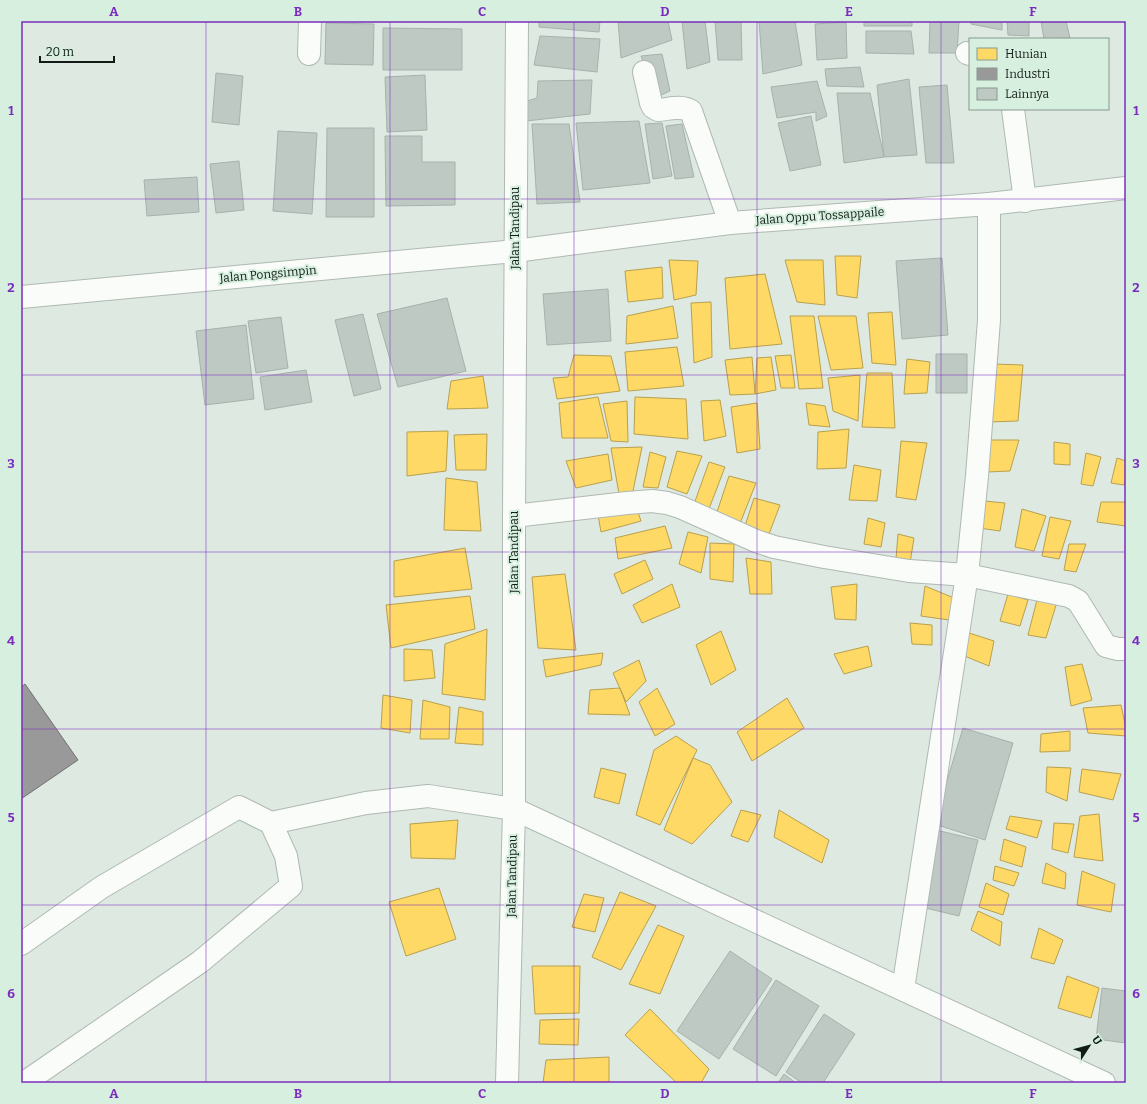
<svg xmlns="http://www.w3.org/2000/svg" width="1147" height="1104" viewBox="0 0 1147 1104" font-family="Bitter,serif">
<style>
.homes{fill:#ffd966;stroke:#b8a04e}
.industry{fill:#999;stroke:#707372}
.building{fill:#bec9c4;stroke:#a7b1ad}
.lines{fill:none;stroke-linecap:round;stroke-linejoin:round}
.minor-casing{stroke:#afb9b2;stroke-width:24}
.major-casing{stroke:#afb9b2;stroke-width:24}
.minor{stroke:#fafcfa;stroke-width:22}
.major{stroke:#fafcfa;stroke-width:22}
.grid{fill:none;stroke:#7b2cbf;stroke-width:1;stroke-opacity:0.55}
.labels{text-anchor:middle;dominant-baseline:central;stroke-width:4;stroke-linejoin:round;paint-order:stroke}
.street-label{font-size:12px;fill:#121b16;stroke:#d7efdf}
.neatline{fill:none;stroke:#7b2cbf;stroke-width:1.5}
.grid-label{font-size:13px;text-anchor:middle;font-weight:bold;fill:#7b2cbf}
</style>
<rect width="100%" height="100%" fill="#dde9e1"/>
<path class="homes" d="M835 256H861L857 298 837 295Z
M669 260 698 261 696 295 674 300Z
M785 260H823L825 305 797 302Z
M662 267 663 298 628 302 625 271Z
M765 274 782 344 730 349 725 278Z
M711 302 712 357 694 363 691 303Z
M673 306 678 338 626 344 627 316Z
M892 312 896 365 872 363 868 313Z
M790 316H814L823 388 799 389Z
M818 316H856L863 368 831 370Z
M677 347 684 386 628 391 625 352Z
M574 355 611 356 620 391 557 399 553 378 568 377Z
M791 355 795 388H781L775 356Z
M752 357 755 394 730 395 725 360Z
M771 357 776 390 755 394 757 358Z
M907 359 930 362 927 393 904 394Z
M994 364 1023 365 1018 421 987 422Z
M867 373H892L895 428 862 427Z
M860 375 858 421 833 411 828 378Z
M483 376 488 408 447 409 451 381Z
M598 397 608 438H562L559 403Z
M635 397 686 399 688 439 634 434Z
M720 400 726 436 704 441 701 401Z
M627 401 628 442 611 441 603 404Z
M757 403 760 449 737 453 731 407Z
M806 403 825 406 830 427 809 425Z
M849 429 846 468 817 469 818 432Z
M448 431 446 471 407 476V432Z
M487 434 486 470H456L454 435Z
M989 440H1019L1010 471 987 472Z
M901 441 927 443 916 500 896 497Z
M1054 442 1070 444V465L1054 464Z
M642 447 633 491 619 494 611 448Z
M677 451 702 456 687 494 667 487Z
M650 452 666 457 658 488 643 487Z
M1086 453 1101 457 1093 486 1081 484Z
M608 454 612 480 576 488 566 461Z
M1117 458 1126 461V476L1124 485 1111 483Z
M709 462 725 467 707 514 693 507Z
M854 465 881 470 877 501 849 500Z
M729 476 756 483 739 526 716 515Z
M446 478 477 482 481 531 444 530Z
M754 498 780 505 769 534 745 526Z
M984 501 1005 503 1000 531 979 528Z
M1101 502H1126V526L1097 522Z
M637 509 641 521 601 532 598 515Z
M1022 509 1046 516 1034 551 1015 547Z
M1050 517 1071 521 1059 559 1042 556Z
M868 518 885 523 881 547 864 544Z
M665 526 672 548 618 559 615 538Z
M688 532 708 537 701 573 679 564Z
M898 534 914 538 910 563 896 559Z
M710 543 734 544 733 582 710 579Z
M1069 544H1086L1076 572 1064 570Z
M465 548 472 589 394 597V561Z
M746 558 771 562 772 594H750Z
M645 560 653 579 622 594 614 574Z
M565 574 576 650 538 648 532 577Z
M672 584 680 607 642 623 633 605Z
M857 584 856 620 835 619 831 587Z
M925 586 954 598 949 620 921 616Z
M1008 594 1028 600 1020 626 1000 621Z
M470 596 475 629 391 648 386 605Z
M1038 596 1057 602 1046 638 1028 635Z
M910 623 932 625V645L912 644Z
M487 629 485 700 442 694 445 644Z
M721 631 736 670 711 685 696 645Z
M963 631 994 641 989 666 962 655Z
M868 646 872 666 844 674 834 654Z
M404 649 432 650 435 678 404 681Z
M603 653 601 665 546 677 543 660Z
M639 660 646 681 626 702 613 673Z
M1082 664 1092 700 1071 706 1065 667Z
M620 688 630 715 588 714 590 690Z
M657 688 675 724 655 736 639 702Z
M383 695 412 700 410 733 381 728Z
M787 698 804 728 752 761 737 732Z
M423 700 450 707 449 739H420Z
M1121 705 1126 729V736L1088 733 1083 708Z
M459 707 483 712V745L455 743Z
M1070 731V751L1040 752 1041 734Z
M676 736 697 750 660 825 636 815 654 750Z
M693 758 710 765 732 802 692 844 664 830Z
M1047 767 1071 768 1067 801 1046 792Z
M601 768 626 774 619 804 594 797Z
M1082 769 1121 774 1113 800 1079 792Z
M741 810 761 815 748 842 731 836Z
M779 810 829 840 822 863 774 837Z
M1099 814 1103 861 1074 857 1080 816Z
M1010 816 1042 821 1037 838 1006 829Z
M458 820 455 859 411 858 410 824Z
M1054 823 1074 824 1068 853 1052 849Z
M1004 839 1026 847 1022 867 1000 860Z
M1046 863 1066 873 1065 889 1042 883Z
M995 866 1019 873 1014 886 993 880Z
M1082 871 1115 884 1111 912 1077 905Z
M986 883 1009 894 1003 915 979 907Z
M439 888 456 939 406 956 389 902Z
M620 892 656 906 621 970 592 957Z
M584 894 604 898 595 932 572 927Z
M978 911 1002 922 1000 946 971 930Z
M658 925 684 936 660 994 629 984Z
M1039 928 1063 940 1054 964 1031 958Z
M532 966H580L579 1013 535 1014Z
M1067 976 1099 988 1091 1018 1058 1008Z
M650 1009 709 1069 701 1083H677L625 1035Z
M579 1019 578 1045 539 1044 540 1020Z
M609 1057V1083H543L546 1060Z"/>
<path class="industry" d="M25 684 78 760 21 799V687Z"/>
<path class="building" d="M539 21H600L599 32 539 27Z
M618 21H668L672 40 621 58Z
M682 21H705L710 62 687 69Z
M715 21H741L742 60H718Z
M759 21H795L802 65 763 74Z
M864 21H912V26H864Z
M930 21H959L957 53H929Z
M971 21H1002V30L971 24Z
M1007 21H1029V36L1008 35Z
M1041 21H1066L1070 38 1044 39Z
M846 22 847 58 817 60 815 24Z
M326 23 374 24 373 65 325 64Z
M383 28 462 29V70H383Z
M866 31H911L914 54 866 53Z
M540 36 600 39 597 72 534 65Z
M662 54 670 91 657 97 641 56Z
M860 67 864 87 827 86 825 69Z
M216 73 243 76 239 125 212 122Z
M425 75 427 130 387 132 385 77Z
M909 79 917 155 884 157 877 85Z
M592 80 590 114 526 121 527 101 537 98 538 81Z
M817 81 827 116 816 121V112L777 118 771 87Z
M947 85 954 163H926L919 87Z
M837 93H870L884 157 844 163Z
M811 116 821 165 790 171 778 123Z
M639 121 650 183 583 190 576 123Z
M662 123 672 176 653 179 645 124Z
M532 124H569L580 202 537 204Z
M682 124 694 177 675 179 666 126Z
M327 128H374V217H326Z
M278 131 317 133 312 214 273 211Z
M385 136H422V162H455V205L386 206Z
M239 161 244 210 216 213 210 164Z
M197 177 199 212 147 216 144 180Z
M942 258 948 335 902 339 896 261Z
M608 289 611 341 547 345 543 294Z
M447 298 466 371 398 387 377 314Z
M363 314 381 389 354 396 335 320Z
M281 317 288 368 256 373 248 321Z
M246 325 254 399 205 405 196 331Z
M936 354H967V393H936Z
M306 370 312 402 265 410 260 377Z
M963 728 1013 743 985 840 934 824Z
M936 830 978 840 959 916 917 906Z
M730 951 772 979 719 1059 677 1031Z
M776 980 819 1006 776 1076 733 1049Z
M1102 988 1126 991V1043L1096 1039Z
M824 1014 855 1034 823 1083H802L786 1072Z
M784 1074 796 1083H778Z"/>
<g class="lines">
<g class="minor-casing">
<path id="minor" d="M967 53 970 54
M309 54 310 21
M644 72 651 103 653 107 658 110C669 109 681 105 691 111L730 223
M1013 109 1025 201
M514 516 627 503 652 501 667 503 680 507 756 541 774 547 824 557 909 571 967 575 1069 596 1078 601 1106 646 1118 649H1126
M21 944 102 887 239 807 271 823 366 803 428 796 514 809 1104 1083
M903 989 967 575 977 476 989 320V204
M24 1083 200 962 291 886 286 856 271 823
M507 1083 514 809V516L517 21"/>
</g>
<g class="major-casing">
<path id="major" d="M21 297 515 251 730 223 989 204 1126 188"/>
</g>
<use href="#minor" class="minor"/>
<use href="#major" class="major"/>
</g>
<path class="grid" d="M206 21V1083M390 21V1083M574 21V1083M757 21V1083M941 21V1083M21 199H1126M21 375H1126M21 552H1126M21 729H1126M21 905H1126"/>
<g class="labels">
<g class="street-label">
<text transform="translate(820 216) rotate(-4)">Jalan Oppu Tossappaile</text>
<text transform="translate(515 228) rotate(-90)">Jalan Tandipau</text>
<text transform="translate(268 274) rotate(-5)">Jalan Pongsimpin</text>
<text transform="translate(514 552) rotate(-90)">Jalan Tandipau</text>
<text transform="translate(512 876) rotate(-89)">Jalan Tandipau</text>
</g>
</g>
<rect width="1147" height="1104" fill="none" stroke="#d7efdf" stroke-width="44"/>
<rect x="969" y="38" width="140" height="72" fill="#d7efdf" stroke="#889a8f"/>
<rect x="977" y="48" width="20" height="12" fill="#ffd966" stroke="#889a8f"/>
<text x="1005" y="58" font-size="12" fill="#121b16">Hunian</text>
<rect x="977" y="68" width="20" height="12" fill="#999999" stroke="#889a8f"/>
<text x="1005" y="78" font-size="12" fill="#121b16">Industri</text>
<rect x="977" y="88" width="20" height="12" fill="#bec9c4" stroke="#889a8f"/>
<text x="1005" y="98" font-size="12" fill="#121b16">Lainnya</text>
<g transform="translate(1089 1046) rotate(54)" stroke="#d7efdf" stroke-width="3" paint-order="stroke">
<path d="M0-3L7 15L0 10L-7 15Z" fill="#121b16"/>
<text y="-6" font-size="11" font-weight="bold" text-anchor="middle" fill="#121b16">U</text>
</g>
<path d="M40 56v6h74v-6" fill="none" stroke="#121b16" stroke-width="2"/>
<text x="46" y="56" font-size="12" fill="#121b16" stroke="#d7efdf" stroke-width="3" paint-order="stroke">20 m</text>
<rect x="22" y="22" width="1103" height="1060" class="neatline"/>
<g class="grid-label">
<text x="114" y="16">A</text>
<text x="298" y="16">B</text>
<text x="482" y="16">C</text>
<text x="665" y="16">D</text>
<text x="849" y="16">E</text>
<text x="1033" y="16">F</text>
<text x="11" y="115">1</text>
<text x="1136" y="115">1</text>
<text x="11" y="292">2</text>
<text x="1136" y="292">2</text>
<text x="11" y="468">3</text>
<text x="1136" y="468">3</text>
<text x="11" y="645">4</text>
<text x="1136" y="645">4</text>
<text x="11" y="822">5</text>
<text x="1136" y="822">5</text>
<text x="11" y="998">6</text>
<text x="1136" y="998">6</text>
<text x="114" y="1098">A</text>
<text x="298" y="1098">B</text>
<text x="482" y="1098">C</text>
<text x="665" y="1098">D</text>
<text x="849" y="1098">E</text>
<text x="1033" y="1098">F</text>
</g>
</svg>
